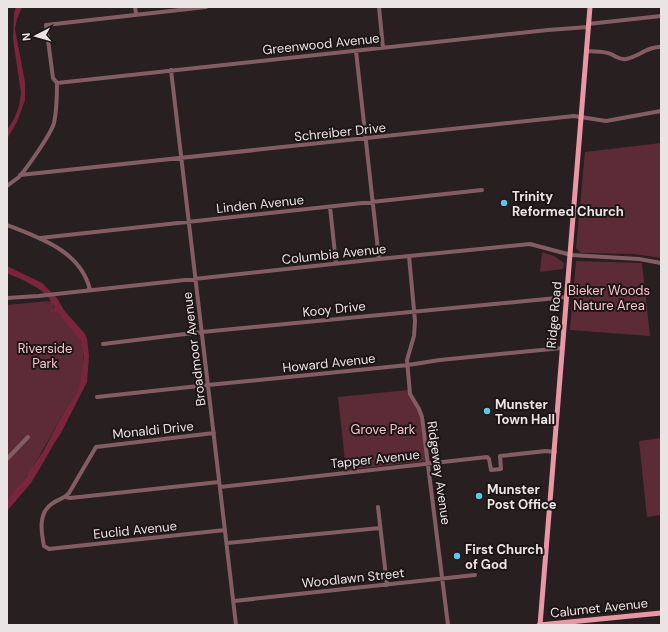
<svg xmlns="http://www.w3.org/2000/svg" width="668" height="632" viewBox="0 0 668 632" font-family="'DM Sans',sans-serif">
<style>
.green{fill:#5d2b35}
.water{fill:#79253b}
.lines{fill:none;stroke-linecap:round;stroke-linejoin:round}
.minor{stroke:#845d63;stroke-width:4}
.major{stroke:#ea97a5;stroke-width:5}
.poi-dot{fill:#5ac8e6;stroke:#1d1516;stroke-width:1.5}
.labels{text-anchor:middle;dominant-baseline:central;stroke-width:4;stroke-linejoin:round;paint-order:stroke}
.street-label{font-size:13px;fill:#eae4e5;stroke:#1d1516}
.poi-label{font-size:13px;font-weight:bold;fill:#eae4e5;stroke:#1d1516;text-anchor:start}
.park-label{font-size:13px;fill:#f7c4cb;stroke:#1d1516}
</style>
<rect width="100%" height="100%" fill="#271f20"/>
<path class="green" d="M661 143V258L634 254 581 253 576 248 585 152Z
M542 252 554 256 564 263 563 269 540 272Z
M576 261 642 263 650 336 570 330Z
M49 301 47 303 53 304 55 305 51 312 59 314C68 323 81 335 83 348 85 359 82 380 78 390 73 401 66 409 60 419 44 448 30 476 7 500V305Z
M408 390 410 398 420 413 426 459 425 461 346 470 338 397Z
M661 438V515L647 517 639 441Z"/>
<path class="water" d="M16 7H22L17 19 15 29 25 82V100L17 122 7 139V130L14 119 19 106 21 93 13 39 14 13Z
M7 266 42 283 57 298 64 310 85 334 87 339 89 356 87 382 61 433 55 442 43 463 31 483 7 511V500L27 476 30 469 34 465 44 450 60 419 77 392 80 382 84 357 81 341 59 314 50 312V310L53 309 55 306 53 304 47 303 51 301C44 288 20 279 7 273Z"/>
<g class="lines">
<path class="minor" d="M135 7 136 14
M379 7 383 48
M588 24 661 16
M356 51 379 259
M586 51C595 52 604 51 611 54 617 57 619 60 626 59 638 57 648 46 661 47
M171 70 236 625
M57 83 548 30 588 27
M20 175 574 116 606 121 661 111
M7 186C11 183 15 180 19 177 27 168 51 134 54 123 57 110 57 96 57 83L53 78 46 25 206 7
M330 207 336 263
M7 225C40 238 81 251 90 290
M40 238 482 190
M409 256 415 321 414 336 407 360 410 394 419 409 422 417 448 625
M7 298 38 296 379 259 530 244 571 255 639 259 661 263
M103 344 202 332 567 297
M97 397 208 385 408 365 440 360 562 348
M214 433 96 447 69 493C64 499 59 499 53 503 38 512 41 531 44 546L49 549 225 530
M7 459 28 437
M220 487 487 457 489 459 491 470 501 469 500 456 546 451 555 452
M65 497 70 498 219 482
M378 507 387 585
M227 543 380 528
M234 601 475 575"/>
<path class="major" d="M539 625 661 613
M540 625 590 7"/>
</g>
<g class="poi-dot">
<circle cx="504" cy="203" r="4"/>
<circle cx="487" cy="411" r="4"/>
<circle cx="479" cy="496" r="4"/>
<circle cx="457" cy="556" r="4"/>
</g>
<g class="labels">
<g class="street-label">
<text transform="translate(321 44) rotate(-6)">Greenwood Avenue</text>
<text transform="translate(340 132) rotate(-6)">Schreiber Drive</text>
<text transform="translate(260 204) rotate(-6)">Linden Avenue</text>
<text transform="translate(334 254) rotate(-6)">Columbia Avenue</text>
<text transform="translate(334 309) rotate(-6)">Kooy Drive</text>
<text transform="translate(554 315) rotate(-85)">Ridge Road</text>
<text transform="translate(194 349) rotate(-97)">Broadmoor Avenue</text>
<text transform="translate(329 363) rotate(-6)">Howard Avenue</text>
<text transform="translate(153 430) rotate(-6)">Monaldi Drive</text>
<text transform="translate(375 459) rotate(-6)">Tapper Avenue</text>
<text transform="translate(439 473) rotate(82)">Ridgeway Avenue</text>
<text transform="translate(135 530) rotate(-6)">Euclid Avenue</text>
<text transform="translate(353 578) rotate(-6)">Woodlawn Street</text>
<text transform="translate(599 608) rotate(-6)">Calumet Avenue</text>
</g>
<g class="poi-label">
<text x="512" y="196">Trinity<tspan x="512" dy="15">Reformed Church</tspan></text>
<text x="495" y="404">Munster<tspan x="495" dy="15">Town Hall</tspan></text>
<text x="487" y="489">Munster<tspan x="487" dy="15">Post Office</tspan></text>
<text x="465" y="549">First Church<tspan x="465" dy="15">of God</tspan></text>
</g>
<g class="park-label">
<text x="609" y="290">Bieker Woods<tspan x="609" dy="15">Nature Area</tspan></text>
<text x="45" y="348">Riverside<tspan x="45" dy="15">Park</tspan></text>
<text x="383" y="429">Grove Park</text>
</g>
</g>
<rect width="668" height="632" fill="none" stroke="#eae4e5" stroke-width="16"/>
<g transform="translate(36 36) rotate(264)" stroke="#1d1516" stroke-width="3" paint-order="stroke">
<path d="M0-3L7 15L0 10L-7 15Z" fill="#eae4e5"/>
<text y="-6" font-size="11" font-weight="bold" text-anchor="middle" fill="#eae4e5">N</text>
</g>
</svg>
